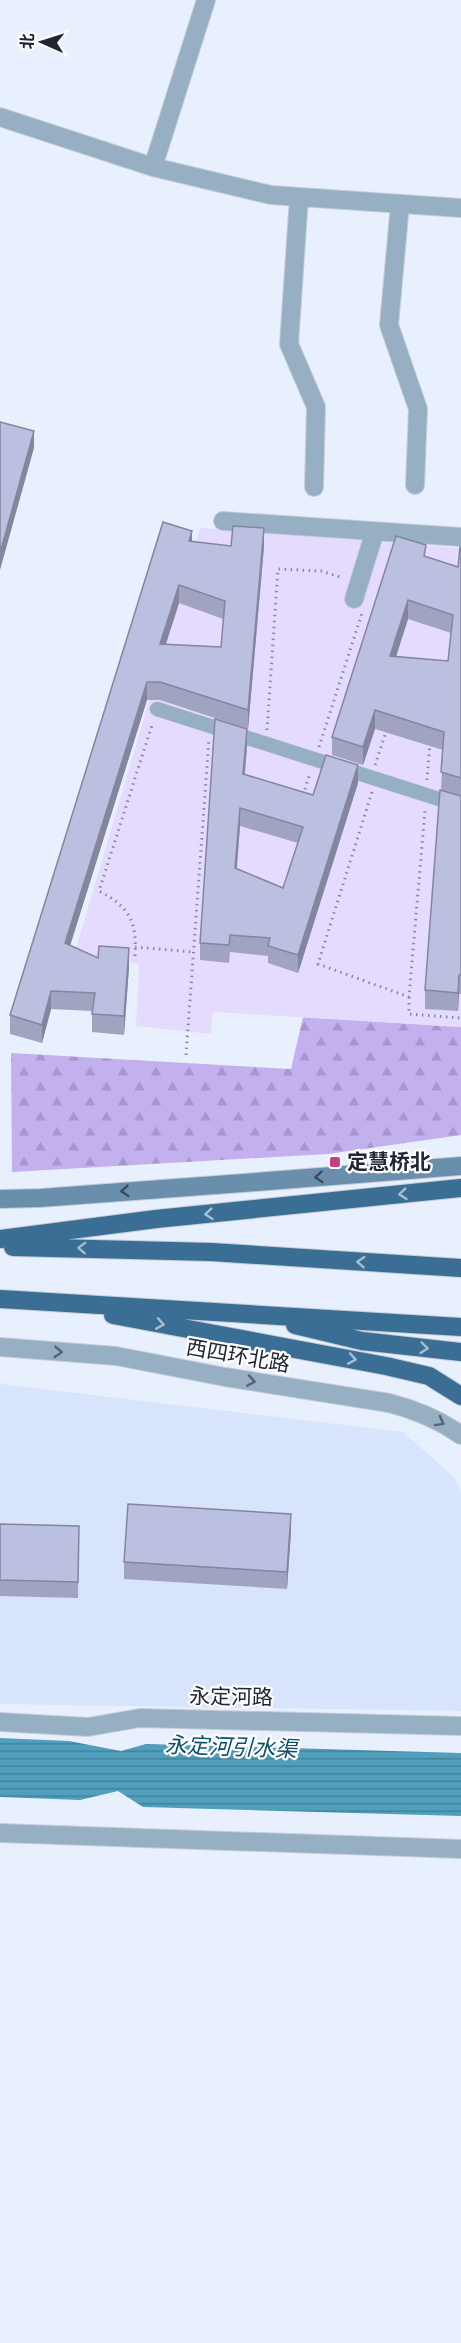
<svg xmlns="http://www.w3.org/2000/svg" width="461" height="2343" viewBox="0 0 461 2343" font-family="'DM Sans','Noto Sans SC',sans-serif">
<style>
.built{fill:#d7e4fb}
.forest{fill:url(#forest-firs)}
.park{fill:#e5dbff}
.water{fill:url(#water-rules)}
.lines{fill:none;stroke-linecap:round;stroke-linejoin:round}
.pedestrian-casing{stroke:#c5ccd8;stroke-width:15}
.minor-casing{stroke:#c5ccd8;stroke-width:20}
.tertiary-casing{stroke:#c5ccd8;stroke-width:20}
.secondary-casing{stroke:#c5ccd8;stroke-width:20}
.trunk-casing{stroke:#c5ccd8;stroke-width:20}
.path{stroke:#858c98;stroke-width:3;stroke-dasharray:1.5 4.5;stroke-linecap:butt}
.pedestrian{stroke:#96afc3;stroke-width:14}
.minor{stroke:#96afc3;stroke-width:18}
.tertiary{stroke:#96afc3;stroke-width:18}
.secondary{stroke:#6a8fad;stroke-width:18}
.trunk{stroke:#3a6e94;stroke-width:18}
.wall{fill:#a1a4c1;fill-rule:evenodd}
.shaded-wall{fill:#83869d}
.building{fill:#bbbfe0;stroke:#83869d;stroke-width:1.5;fill-rule:evenodd}
.oneway{stroke:#3a4b5d}
.oneway2{stroke:#a5bdce}
.oneway3{stroke:#556473}
.poi-dot{fill:#c64183;stroke:#fdfdfd;stroke-width:2}
.labels{text-anchor:middle;dominant-baseline:central;stroke-width:4.5;stroke-linejoin:round;paint-order:stroke}
.poi-label{font-size:21px;font-weight:bold;fill:#202732;stroke:#fdfdfd;text-anchor:start}
.street-label{font-size:21px;fill:#202732;stroke:#fdfdfd}
.water-label{font-size:22px;font-style:italic;fill:#0b5065;stroke:#fdfdfd}
</style>
<defs>
<pattern id="forest-firs" width="22" height="20" patternUnits="userSpaceOnUse" patternTransform="scale(1.5)"><rect width="22" height="20" fill="#c3b0ef"/><path d="M5 1l3.5 6h-7zM16 11l3.5 6h-7z" fill="#a797cd"/></pattern>
<pattern id="water-rules" width="6" height="5" patternUnits="userSpaceOnUse" patternTransform="scale(1.5)"><rect width="6" height="5" fill="#50a0bd"/><path d="M0 2.5h6" fill="none" stroke="#42829a"/></pattern>
</defs>
<rect width="100%" height="100%" fill="#e9f0fd"/>
<path class="built" d="M0 1384 403 1432 455 1478 461 1492V1711L0 1704Z"/>
<path class="forest" d="M303 1017 461 1027V1135L328 1154 12 1172 11 1053 291 1069Z"/>
<path class="park" d="M200 528 461 548V1027L213 1012 211 1034 136 1026 139 964 74 955Z"/>
<path class="water" d="M0 1738 69 1741 121 1751 146 1744 461 1753V1816L143 1807 118 1791 80 1800 0 1797Z"/>
<g class="lines">
<g class="pedestrian-casing">
<path id="pedestrian" d="M157 709 461 806"/>
</g>
<g class="minor-casing">
<path id="minor" d="M0 117 153 167 271 195 461 208
M153 167 206 0
M299 197 289 344 316 407 314 487
M400 204 389 325 418 409 415 485
M223 521 461 537
M354 599 375 531
M0 1722 88 1727 140 1718 461 1726
M0 1833 461 1849"/>
</g>
<g class="tertiary-casing">
<path id="tertiary" d="M0 1347 116 1356 225 1377 389 1403C417 1410 438 1419 461 1435"/>
</g>
<g class="secondary-casing">
<path id="secondary" d="M0 1199 40 1198 243 1183 461 1166"/>
</g>
<g class="trunk-casing">
<path id="trunk" d="M0 1239 156 1219 461 1188
M13 1247 211 1252 461 1268
M0 1299 461 1327
M113 1315 386 1366 429 1376 461 1396
M295 1325 362 1341 461 1352"/>
</g>
<path class="path" d="M267 730 278 569 321 571 343 578
M319 747 362 613
M375 765 387 729
M427 780 430 744
M372 792 318 964 409 997 425 810
M303 795 310 773
M135 947 193 952
M135 956C137 922 130 907 99 891L153 722
M409 997V1014L461 1018
M186 1055 209 739"/>
<use href="#pedestrian" class="pedestrian"/>
<use href="#minor" class="minor"/>
<use href="#tertiary" class="tertiary"/>
<use href="#secondary" class="secondary"/>
<use href="#trunk" class="trunk"/>
</g>
<path class="wall" d="M192 542 231 546H264L248 729 160 700H147L70 945 98 958 129 967 124 1035 92 1032V1011L51 1009 42 1043 10 1034V1015ZM179 603 223 619 221 647 166 644Z
M461 547V994H459L458 1011 425 1009V990L441 790 443 750 375 729 363 765 332 755V737L426 557 458 567ZM408 619 451 633 448 661 396 657Z
M247 747 245 774 313 795 358 783 298 973 268 963V956L230 952 229 963 200 960V943ZM240 826 298 843 283 888 237 869Z
M0 1524 79 1526 78 1598 0 1596Z
M291 1531 287 1589 124 1579V1562Z"/>
<path class="shaded-wall" d="M34 431V448L0 570V553Z
M264 528V546L248 729V710Z
M192 531V549L189 541Z
M179 585V603L160 662V644Z
M408 600V619L390 675V656Z
M147 682V700L65 962V943Z
M375 710V729L363 765V747Z
M247 729V747L243 791V774Z
M358 765V783L298 973V955Z
M240 808V826L235 886V868Z
M129 948V967L124 1035V1016Z
M459 975V994L458 1011V993Z
M51 991V1009L42 1043V1025Z
M291 1514V1531L287 1589V1572Z"/>
<path class="building" d="M0 422 34 431 0 553Z
M163 522 192 531 189 541 231 546 233 526 264 528 248 710 160 682H147L65 943 98 958 99 946 129 948 124 1016 92 1014 95 993 51 991 42 1025 10 1015ZM179 585 225 601 221 647 160 644Z
M396 536 426 545 424 556 458 567 460 547H461V778L441 772 444 732 375 710 363 747 332 737ZM408 600 453 615 448 661 390 656Z
M215 719 247 729 243 774 313 795 326 755 358 765 298 955 268 946 270 938 230 935 229 945 200 943ZM240 808 303 827 283 888 235 868Z
M440 790 461 796V975H459L458 993 425 990Z
M128 1504 291 1514 287 1572 124 1562Z
M0 1524 79 1526 78 1582 0 1580Z"/>
<defs><path id="oneway-chevron" d="M-2-3.5L2.5 0L-2 3.5" fill="none" stroke-width="1.6" stroke-linecap="round" stroke-linejoin="round" transform="scale(1.5)"/></defs>
<g class="oneway">
<use href="#oneway-chevron" transform="translate(319 1177) rotate(175)"/>
<use href="#oneway-chevron" transform="translate(125 1191) rotate(176)"/>
</g>
<g class="oneway2">
<use href="#oneway-chevron" transform="translate(403 1194) rotate(174)"/>
<use href="#oneway-chevron" transform="translate(209 1214) rotate(174)"/>
<use href="#oneway-chevron" transform="translate(82 1248) rotate(-178)"/>
<use href="#oneway-chevron" transform="translate(361 1262) rotate(-176)"/>
<use href="#oneway-chevron" transform="translate(160 1324) rotate(10)"/>
<use href="#oneway-chevron" transform="translate(424 1348) rotate(6)"/>
<use href="#oneway-chevron" transform="translate(352 1359) rotate(10)"/>
</g>
<g class="oneway3">
<use href="#oneway-chevron" transform="translate(58 1352) rotate(4)"/>
<use href="#oneway-chevron" transform="translate(251 1381) rotate(9)"/>
<use href="#oneway-chevron" transform="translate(440 1422) rotate(29)"/>
</g>
<rect class="poi-dot" x="329" y="1156" width="12" height="12" rx="3"/>
<g class="labels">
<g class="poi-label">
<text x="347" y="1162">定慧桥北</text>
</g>
<g class="street-label">
<text transform="translate(238 1356) rotate(10)">西四环北路</text>
<text transform="translate(231 1697) rotate(1)">永定河路</text>
</g>
<g class="water-label">
<text transform="translate(231 1747) rotate(2)">永定河引水渠</text>
</g>
</g>
<g transform="translate(42 42) rotate(273)" stroke="#fdfdfd" stroke-width="4.5" paint-order="stroke">
<path d="M0-4.5L10 22L0 15L-10 22Z" fill="#202732"/>
<text y="-9" font-size="16" font-weight="bold" text-anchor="middle" fill="#202732">北</text>
</g>
</svg>
